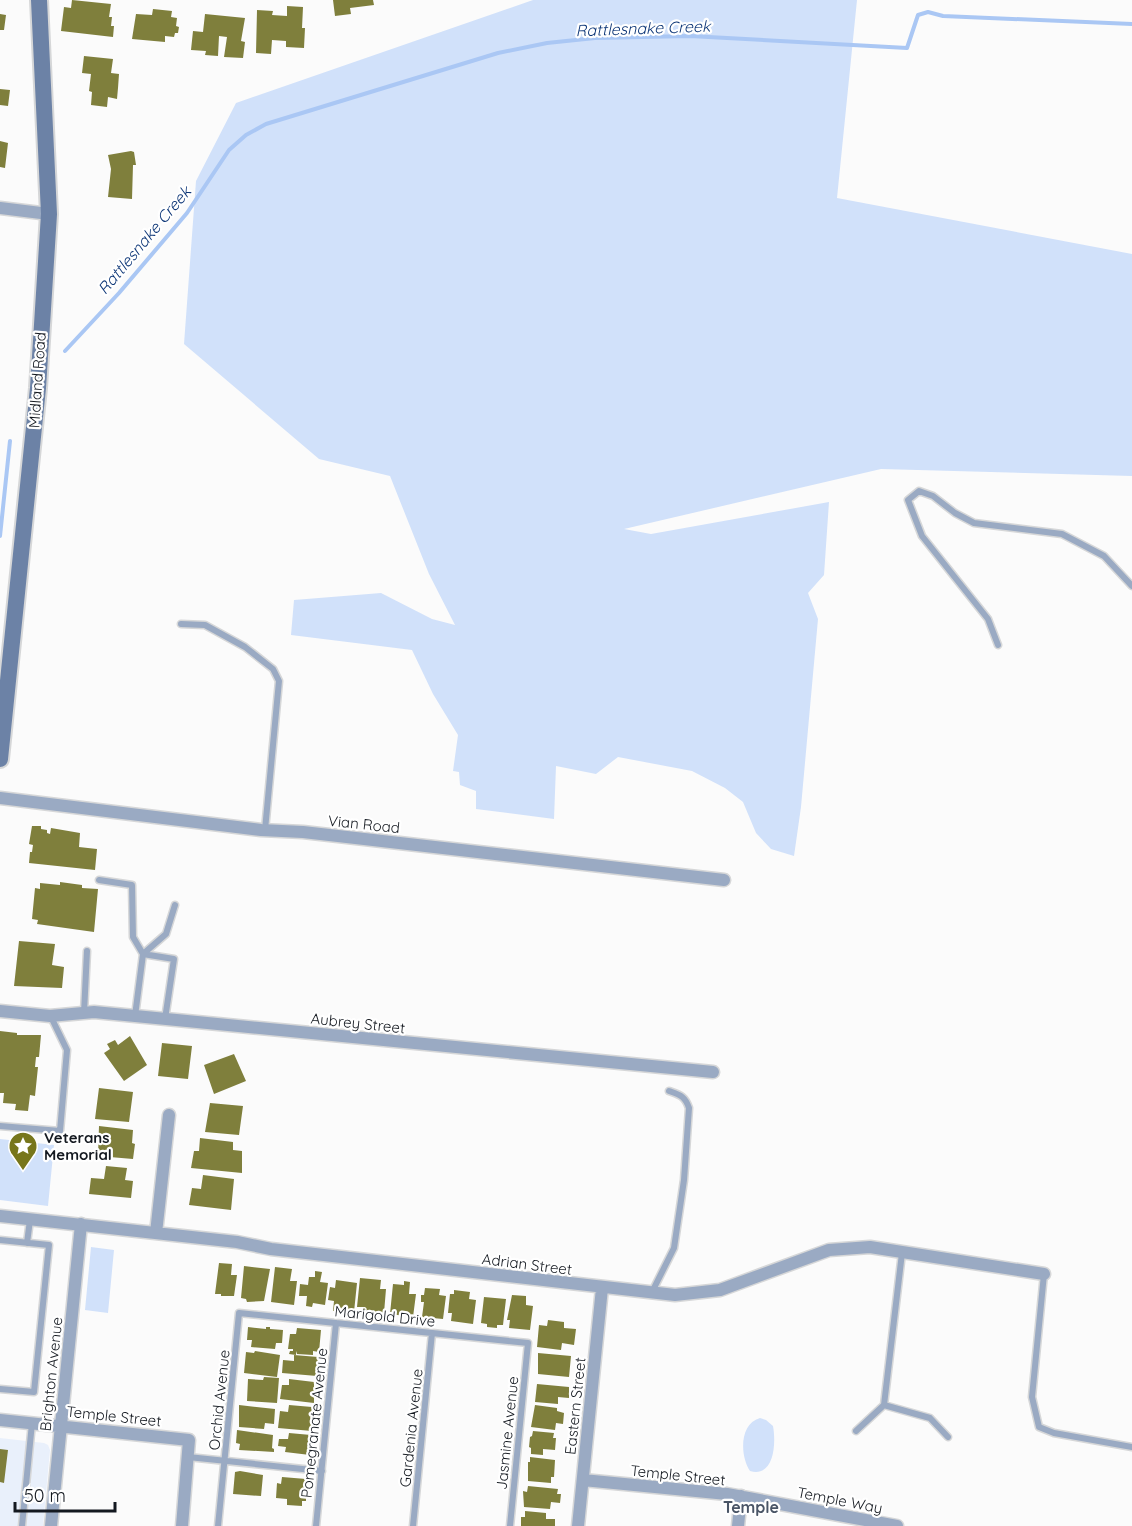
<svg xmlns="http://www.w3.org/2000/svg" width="1132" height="1526" viewBox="0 0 1132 1526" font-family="Quicksand,sans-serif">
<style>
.built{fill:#e9f0fb}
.green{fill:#d1e1fa}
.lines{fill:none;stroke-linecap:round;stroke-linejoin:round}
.stream{stroke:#aac7f4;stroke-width:4}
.building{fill:#7f7f3c}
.service-casing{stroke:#d6d7d8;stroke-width:9}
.minor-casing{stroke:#d6d7d8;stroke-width:15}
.secondary-casing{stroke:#d6d7d8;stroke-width:20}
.service{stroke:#9aaac3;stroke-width:6}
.minor{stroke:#9aaac3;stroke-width:12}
.secondary{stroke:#6c82a6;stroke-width:16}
.labels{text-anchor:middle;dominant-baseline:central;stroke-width:4.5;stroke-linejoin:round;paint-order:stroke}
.street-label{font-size:15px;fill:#141920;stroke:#fff}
.poi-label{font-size:15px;font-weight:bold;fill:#141920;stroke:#fff;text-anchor:start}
.water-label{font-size:16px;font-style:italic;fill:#0d3677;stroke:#fff}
.neighbourhood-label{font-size:16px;font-weight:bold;fill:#4a5566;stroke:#fff}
</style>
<rect width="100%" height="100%" fill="#fbfbfb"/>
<path class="built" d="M0 1438 44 1443 48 1445 50 1450 43 1526H0Z"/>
<path class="green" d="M533 0H857L837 198 1132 254V476L881 469 624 529 651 534 829 502 824 575 808 593 818 619 801 807 794 856 771 849 756 833 743 802 725 788 692 771 618 757 596 774 556 766 554 819 476 809V791L460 785 459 772 453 771 458 735 433 694 412 650 291 635 294 600 381 593 432 619 455 625 429 574 390 476 319 459 184 344 196 181 236 103Z
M0 1139 54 1145 48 1206 0 1200Z
M91 1247 114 1250 108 1313 85 1310Z
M760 1418 766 1420 773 1426C776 1442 775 1478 750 1471 740 1456 739 1424 760 1418Z"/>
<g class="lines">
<path class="stream" d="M65 351 119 293 187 213 229 150 246 135 266 124 498 53 547 43 595 38 690 36 907 48 918 15 928 12 943 16 1132 24
M0 536 10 441"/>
</g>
<path class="building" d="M72 0 111 4 109 17H112L111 26H114L113 37 61 31 64 7 71 8Z
M333 0H373L374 5 350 8 351 14 335 16Z
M287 6 303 7 302 28H305L304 48 286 47V41L272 40 271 54 256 53 257 10 273 11 272 15 287 16Z
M153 9 172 11 171 17 177 18 176 26 179 27 178 33H175L174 37 165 36V42L132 39 136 14 152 15Z
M0 14 6 15 4 30H0Z
M205 14 245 18 241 41 245 42 243 58 224 57 227 37 219 36 218 56 205 55 206 51 191 50 193 31 203 32Z
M84 56 113 59 111 73 119 74 118 88 117 99 108 97 107 107 91 105 92 92 89 91 91 74 82 73Z
M0 89 10 90 8 106 0 105Z
M0 141 8 143 5 168 0 167Z
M131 151 134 152 136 165H133L132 199 108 197 111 169 108 155Z
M32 826H41V829L47 830V833L50 834 51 828 80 833 79 847 97 849 95 870 29 863 30 852H32L33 845 29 844Z
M60 882 82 885V888L98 889 94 932 37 924 38 920 32 919 35 888 40 889V883L60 885Z
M19 941 55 944 52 965 64 967 62 988 14 986Z
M0 1031 17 1033V1035H41L39 1057H36L35 1067H38L35 1096 30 1095 28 1111 15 1110 16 1104 3 1103 4 1093H0Z
M130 1036 147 1065 124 1081 104 1053 110 1049 107 1044 115 1040 118 1045Z
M162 1043 192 1046 188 1079 158 1076Z
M234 1054 246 1081 214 1094 204 1065Z
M99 1088 133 1092 129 1122 95 1119Z
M210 1103 243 1106 239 1135 205 1132Z
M99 1126 133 1130 132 1143 135 1144 133 1159 98 1156Z
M200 1138 233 1142V1150L242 1151V1173L191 1168 194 1151H199Z
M106 1166 127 1168 125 1180 133 1181 131 1198 89 1194 91 1178 104 1179Z
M203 1175 234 1179 231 1210 189 1205 192 1188 201 1189Z
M219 1263 232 1264 231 1275H237L234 1296H221V1294H215Z
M244 1266 270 1269 264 1301 247 1302 246 1299 241 1298Z
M275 1267 292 1269 290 1281H297L294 1305 271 1302Z
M315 1271 322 1272 320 1282 328 1283 325 1305 313 1303 312 1307 306 1306 307 1296H299L300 1284 308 1285 309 1277H315Z
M360 1278 381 1280 380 1289H386L384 1313 364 1312 363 1307H357Z
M336 1280 357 1283 354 1312 333 1311 334 1301 328 1300 330 1287 335 1288Z
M404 1281 410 1282 409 1294H416L413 1317 390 1314 393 1284 404 1285Z
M425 1288 440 1289 439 1295 446 1296 443 1319 422 1317 424 1302H421V1295H424Z
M454 1290 470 1292 469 1299 476 1300 473 1324 451 1321 452 1313H448L450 1294H454Z
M512 1295 526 1296V1305L533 1306 530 1330 509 1328 510 1320H507Z
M484 1297 506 1299 503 1325H497V1328L487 1327V1324L481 1323Z
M548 1320 564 1322V1328L576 1329 574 1345 562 1343 561 1350 537 1347 539 1325 547 1326Z
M248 1327 266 1329V1327H270V1329L283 1330 282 1343H276L275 1349 251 1347 252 1340H247Z
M297 1328 321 1330 319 1352 313 1351V1355L297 1354 296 1351V1355L289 1354 290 1351H293V1349H288L290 1334H296Z
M255 1351 280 1355 277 1377 244 1373 246 1352 254 1353Z
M538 1353 571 1356 569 1377 538 1374Z
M294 1355 318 1357 317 1376 282 1373 283 1360 294 1361Z
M264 1377 279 1378 277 1403 247 1401 248 1379 263 1380Z
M289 1379 314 1382V1403L280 1399 282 1385H289Z
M537 1384 569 1387V1398L558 1397V1404L535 1402Z
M239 1405 275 1409 274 1424 265 1423 264 1429 239 1427Z
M289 1405 312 1407V1431L278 1428 280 1411 288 1412Z
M535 1405 557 1408V1411L564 1413 563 1424 556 1423 555 1430 531 1427Z
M237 1430 273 1435 272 1448 274 1449V1452L239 1450 240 1444 236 1443Z
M533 1431 554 1433 553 1438H556L555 1450 543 1449V1455L531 1454V1448L529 1447 530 1437 532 1436Z
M289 1433 311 1435 310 1455 285 1452 286 1447 278 1446 279 1439H288Z
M0 1449 8 1450 4 1483 0 1482Z
M530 1457 555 1460 554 1477H551V1483L528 1481V1462H530Z
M240 1471 263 1475 261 1496 233 1494 235 1472Z
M282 1477 306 1479V1501H302V1506L287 1505V1499L276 1498 277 1483 281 1484Z
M528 1486 558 1489 557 1494H561L560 1503 551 1502 550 1509 524 1507 523 1491 527 1492Z
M525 1511 546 1513V1519H555V1526H521V1517H525Z"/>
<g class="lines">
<g class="service-casing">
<path id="service" d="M181 624 205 625 245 647 273 669 279 681 265 830
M998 645 988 619 922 536 908 500 919 491 933 496 955 513 974 523 1062 534 1104 556 1132 586
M99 880 132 885 133 937 143 954 166 934 175 905
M84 1013 87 951
M135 1016 143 954 174 959 165 1019
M0 1126 60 1131 67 1050 51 1017
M0 1240 49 1245 34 1392 0 1389
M27 1243 30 1220
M1044 1274 1032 1397 1039 1427 1054 1433 1132 1447
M652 1292 674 1248 684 1180 689 1108C685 1096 680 1095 669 1091
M884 1405 930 1418 948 1437
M856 1431 884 1405 902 1253
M188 1457 322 1471
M22 1526 32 1423
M218 1526 239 1313 528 1343 510 1526
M316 1526 336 1323
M413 1526 432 1333"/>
</g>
<g class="minor-casing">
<path id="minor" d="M0 208 49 214
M0 798 261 830 303 832 724 880
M0 1011 50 1016 94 1012 713 1072
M0 1216 237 1242 271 1249 675 1295 720 1290 829 1250 870 1247 1044 1274
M156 1233 169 1115
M0 1420 189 1440 182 1526
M583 1480 727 1494 897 1526
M51 1526 81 1224
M578 1526 602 1288
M738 1526 741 1496"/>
</g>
<g class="secondary-casing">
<path id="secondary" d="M0 759 38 388 49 214 39 0"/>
</g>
<use href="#service" class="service"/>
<use href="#minor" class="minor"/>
<use href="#secondary" class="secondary"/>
</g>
<defs>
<g id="sight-pin" transform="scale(1.5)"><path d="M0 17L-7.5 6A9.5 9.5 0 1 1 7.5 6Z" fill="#77761b" stroke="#fff"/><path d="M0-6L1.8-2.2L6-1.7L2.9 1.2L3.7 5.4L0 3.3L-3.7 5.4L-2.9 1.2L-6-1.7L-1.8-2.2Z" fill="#fff"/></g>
</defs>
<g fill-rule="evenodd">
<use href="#sight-pin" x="23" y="1146"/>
</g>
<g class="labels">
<g class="street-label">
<text transform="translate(37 380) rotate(-86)">Midland Road</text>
<text transform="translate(364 824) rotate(6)">Vian Road</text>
<text transform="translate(358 1023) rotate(6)">Aubrey Street</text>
<text transform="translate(527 1264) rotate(7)">Adrian Street</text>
<text transform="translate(385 1316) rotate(6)">Marigold Drive</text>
<text transform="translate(51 1374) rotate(-84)">Brighton Avenue</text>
<text transform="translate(219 1400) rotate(-84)">Orchid Avenue</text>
<text transform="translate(575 1406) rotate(-84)">Eastern Street</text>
<text transform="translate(114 1416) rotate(6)">Temple Street</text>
<text transform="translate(314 1423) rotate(-84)">Pomegranate Avenue</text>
<text transform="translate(411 1428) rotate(-84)">Gardenia Avenue</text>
<text transform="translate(507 1433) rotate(-84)">Jasmine Avenue</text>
<text transform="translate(678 1475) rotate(6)">Temple Street</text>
<text transform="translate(840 1500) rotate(11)">Temple Way</text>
</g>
<g class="poi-label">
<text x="44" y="1137">Veterans<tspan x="44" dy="17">Memorial</tspan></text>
</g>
<g class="water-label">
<text transform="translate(643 28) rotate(-2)">Rattlesnake Creek</text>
<text transform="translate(144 240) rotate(-50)">Rattlesnake Creek</text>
</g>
<g class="neighbourhood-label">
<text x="751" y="1507">Temple</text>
</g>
</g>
<path d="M15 1502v9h100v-9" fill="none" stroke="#141920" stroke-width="3"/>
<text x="24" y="1502" font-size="18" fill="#141920" stroke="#ffffff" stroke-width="4.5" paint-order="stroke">50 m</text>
</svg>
